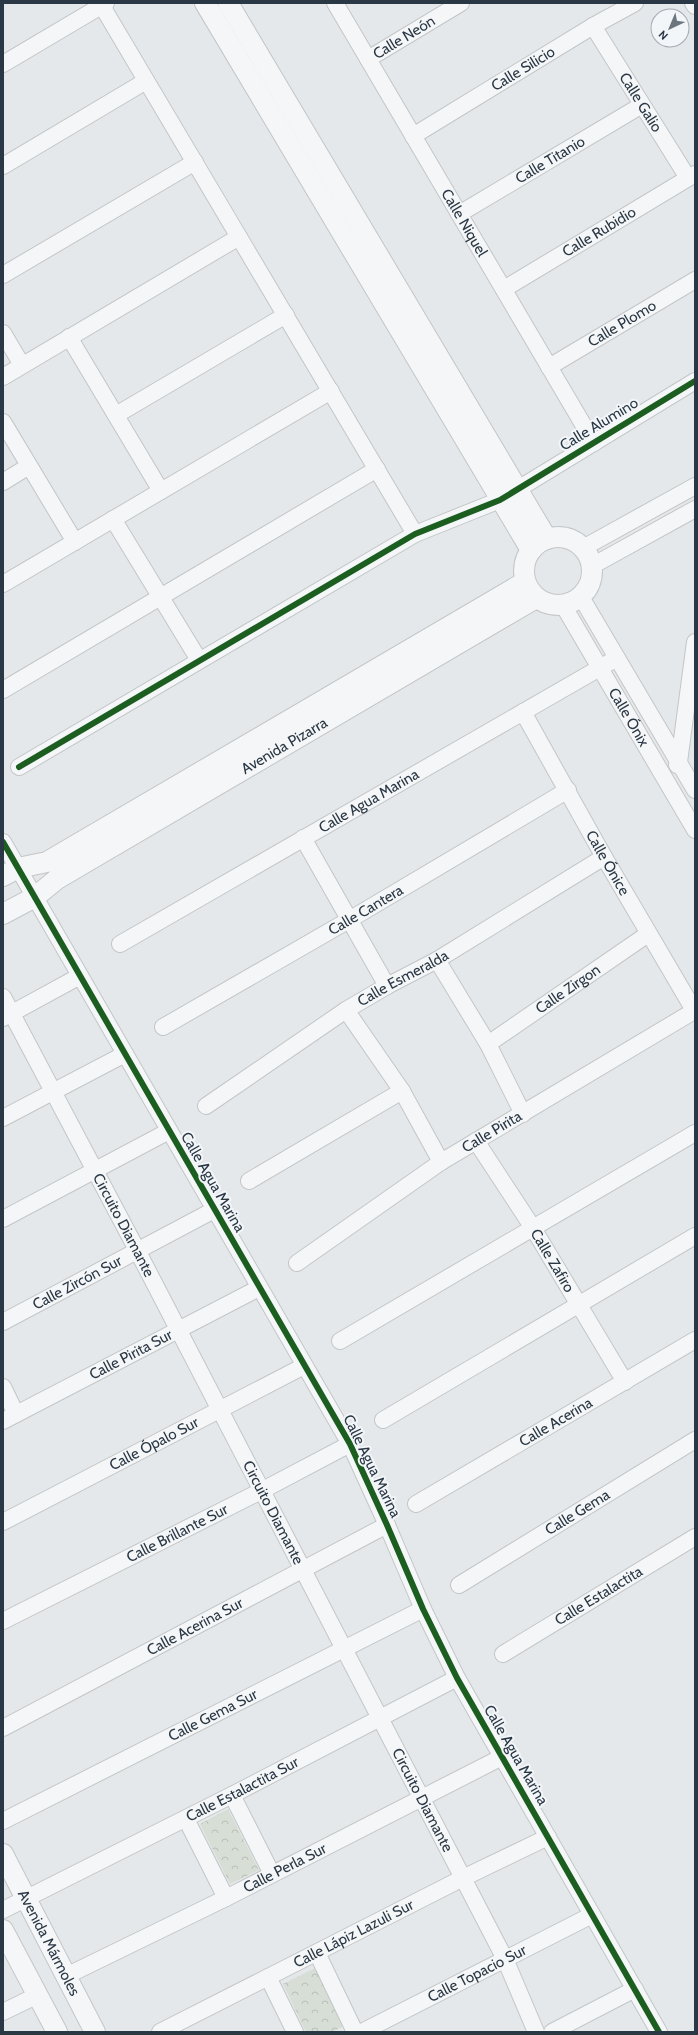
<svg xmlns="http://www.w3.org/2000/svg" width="698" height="2035" viewBox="0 0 698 2035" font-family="Cabin,sans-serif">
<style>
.park{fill:url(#park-crowns)}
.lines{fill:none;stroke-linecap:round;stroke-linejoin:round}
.minor-casing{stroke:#c3c6c8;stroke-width:18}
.tertiary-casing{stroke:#c3c6c8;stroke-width:22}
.minor{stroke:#f5f6f7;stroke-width:16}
.tertiary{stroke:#f5f6f7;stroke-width:20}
.cycleway-casing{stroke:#f3f6f9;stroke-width:8}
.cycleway{stroke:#1b5e20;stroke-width:6}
.labels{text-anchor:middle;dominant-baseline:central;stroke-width:4;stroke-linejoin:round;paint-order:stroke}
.street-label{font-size:15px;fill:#2a3845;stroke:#f3f6f9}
</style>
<defs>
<pattern id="park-crowns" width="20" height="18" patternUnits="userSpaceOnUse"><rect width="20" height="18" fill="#d7ded5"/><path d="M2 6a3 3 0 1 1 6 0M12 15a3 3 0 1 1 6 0" fill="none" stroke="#b9bfb8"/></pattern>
</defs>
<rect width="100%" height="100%" fill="#e5e8ea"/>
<path class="park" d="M228 1809 259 1870 230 1884 200 1824Z
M315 1968 344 2026 332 2032H306L283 1984Z"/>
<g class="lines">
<g class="minor-casing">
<g id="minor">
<path id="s1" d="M335 3 594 443"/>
<path d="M693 3 695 6"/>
<path d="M102 6 415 534"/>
<path id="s2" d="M593 26 688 178"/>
<path id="s3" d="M368 59 461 3"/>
<path d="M3 64 106 3"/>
<path id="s4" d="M413 136 593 26 635 3"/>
<path d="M3 166 146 81"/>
<path id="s5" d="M459 214 642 105"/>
<path d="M3 275 195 162"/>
<path id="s6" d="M504 289 695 174"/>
<path d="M3 333 22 365"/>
<path d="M69 337 161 491"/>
<path id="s7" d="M549 367 695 280"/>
<path d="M3 377 239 237"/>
<path d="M116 415 286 315"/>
<path d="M3 422 75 542"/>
<path d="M3 482 29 466"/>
<path d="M113 519 199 660"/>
<path d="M583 548 695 486"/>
<path d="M592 566 695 509"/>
<path d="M3 584 331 391"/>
<path d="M581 597 695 790"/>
<path id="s8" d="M563 605 695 830"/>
<path d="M3 690 377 469"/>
<path id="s9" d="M523 712 604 857 695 1012"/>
<path d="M677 765 679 762 695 642"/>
<path d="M19 767 415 534 500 500 695 381"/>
<path d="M303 838 387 986"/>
<path d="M3 842 350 1444 387 1525 423 1609 457 1678 659 2032"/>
<path id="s10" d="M120 944 617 658"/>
<path d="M437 960 488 1044 523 1114"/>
<path id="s11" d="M3 997 137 1250 505 1959 536 2032"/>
<path d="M346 1010 402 1091 441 1162"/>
<path d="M3 1018 80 976"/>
<path id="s12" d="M163 1027 349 920 568 790"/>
<path id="s13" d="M488 1044 648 934"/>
<path id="s14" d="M206 1106 346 1010 387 986 437 960 604 857"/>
<path d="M3 1118 125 1054"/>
<path id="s15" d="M476 1141 533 1228 625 1382"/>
<path d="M249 1181 402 1091"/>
<path d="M3 1219 169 1131"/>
<path id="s16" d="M297 1263 441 1162 694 1011"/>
<path id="s17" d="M3 1322 214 1210"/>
<path d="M340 1341 695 1133"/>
<path d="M3 1387 16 1414"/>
<path d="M383 1420 695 1236"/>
<path id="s18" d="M3 1421 259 1288"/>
<path id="s19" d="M416 1504 695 1340"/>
<path id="s20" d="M3 1522 304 1366"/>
<path id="s21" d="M459 1585 695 1440"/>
<path id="s22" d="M3 1621 261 1491 350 1444"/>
<path id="s23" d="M503 1654 695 1537"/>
<path id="s24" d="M3 1728 387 1525"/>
<path d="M232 1795 272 1874"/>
<path d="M186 1819 226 1898"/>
<path id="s25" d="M3 1821 423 1609"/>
<path id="s26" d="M3 1910 232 1795 457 1678"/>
<path d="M317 1953 355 2032"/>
<path id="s27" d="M66 1976 226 1898 502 1757"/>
<path d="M268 1977 295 2032"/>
<path d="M3 2012 38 1995"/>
<path id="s28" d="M160 2032 463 1878 548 1837"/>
<path id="s29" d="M362 2032 592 1915"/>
<path d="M552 2032 635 1989"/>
</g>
</g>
<g class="tertiary-casing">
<g id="tertiary">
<path d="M205 3 531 550"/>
<path d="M228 3 547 539"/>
<circle cx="558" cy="571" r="34"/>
<path d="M3 876 18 868 47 862 525 582"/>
<path id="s30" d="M3 914 35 897 57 879 536 598"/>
<path id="s31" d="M3 1854 95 2032"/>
<path d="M3 1930 57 2032"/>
</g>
</g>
<use href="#minor" class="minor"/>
<use href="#tertiary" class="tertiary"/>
<g class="cycleway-casing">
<path id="cycleway" d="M19 767 415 534 500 500 695 381
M3 842 350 1444 387 1525 423 1609 457 1678 659 2032"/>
</g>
<use href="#cycleway" class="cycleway"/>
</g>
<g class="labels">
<g class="street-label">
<text stroke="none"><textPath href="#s3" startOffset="42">Calle Neón</textPath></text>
<text stroke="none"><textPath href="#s4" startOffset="129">Calle Silicio</textPath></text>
<text stroke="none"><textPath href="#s2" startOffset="90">Calle Galio</textPath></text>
<text stroke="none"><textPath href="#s5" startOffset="106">Calle Titanio</textPath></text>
<text stroke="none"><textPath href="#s1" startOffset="255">Calle Niquel</textPath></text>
<text stroke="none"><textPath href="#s6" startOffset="111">Calle Rubidio</textPath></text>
<text stroke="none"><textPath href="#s7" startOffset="85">Calle Plomo</textPath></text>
<text transform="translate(599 424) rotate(-31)">Calle Alumino</text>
<text stroke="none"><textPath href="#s8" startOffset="130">Calle Ónix</textPath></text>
<text stroke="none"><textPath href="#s30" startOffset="328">Avenida Pizarra</textPath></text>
<text stroke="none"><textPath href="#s10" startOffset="287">Calle Agua Marina</textPath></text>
<text stroke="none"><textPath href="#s9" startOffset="173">Calle Ónice</textPath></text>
<text stroke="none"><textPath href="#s12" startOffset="234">Calle Cantera</textPath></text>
<text stroke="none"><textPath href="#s14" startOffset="235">Calle Esmeralda</textPath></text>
<text stroke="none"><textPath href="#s13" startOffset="97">Calle Zirgon</textPath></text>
<text stroke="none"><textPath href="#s16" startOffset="235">Calle Pirita</textPath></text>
<text transform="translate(213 1182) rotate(60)">Calle Agua Marina</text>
<text stroke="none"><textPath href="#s11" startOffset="258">Circuito Diamante</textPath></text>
<text stroke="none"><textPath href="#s15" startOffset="142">Calle Zafiro</textPath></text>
<text stroke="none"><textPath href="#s17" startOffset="84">Calle Zircón Sur</textPath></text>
<text stroke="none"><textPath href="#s18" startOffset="144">Calle Pirita Sur</textPath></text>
<text stroke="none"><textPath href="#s19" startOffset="162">Calle Acerina</textPath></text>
<text stroke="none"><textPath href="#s20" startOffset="170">Calle Ópalo Sur</textPath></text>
<text transform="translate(372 1466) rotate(64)">Calle Agua Marina</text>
<text stroke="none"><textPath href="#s11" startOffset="582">Circuito Diamante</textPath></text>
<text stroke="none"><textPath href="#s21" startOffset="139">Calle Gema</textPath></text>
<text stroke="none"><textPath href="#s22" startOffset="195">Calle Brillante Sur</textPath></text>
<text stroke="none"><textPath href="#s23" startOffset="112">Calle Estalactita</textPath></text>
<text stroke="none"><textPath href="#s24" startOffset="217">Calle Acerina Sur</textPath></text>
<text stroke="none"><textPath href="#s25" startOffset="235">Calle Gema Sur</textPath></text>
<text transform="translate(516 1755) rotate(60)">Calle Agua Marina</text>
<text stroke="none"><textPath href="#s26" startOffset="268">Calle Estalactita Sur</textPath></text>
<text stroke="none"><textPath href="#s11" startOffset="906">Circuito Diamante</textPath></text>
<text stroke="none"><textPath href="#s27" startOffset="244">Calle Perla Sur</textPath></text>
<text stroke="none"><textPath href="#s28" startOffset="217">Calle Lápiz Lazuli Sur</textPath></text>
<text stroke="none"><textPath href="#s31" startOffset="100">Avenida Mármoles</textPath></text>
<text stroke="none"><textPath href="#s29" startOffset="129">Calle Topacio Sur</textPath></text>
</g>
</g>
<rect width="698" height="2035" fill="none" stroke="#2a3845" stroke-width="8"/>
<g transform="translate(670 28) rotate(224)"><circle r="19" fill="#f3f6f9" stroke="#a3aab1"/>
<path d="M0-3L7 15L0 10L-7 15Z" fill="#6b767f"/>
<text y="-6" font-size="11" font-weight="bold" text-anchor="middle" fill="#2a3845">N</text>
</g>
</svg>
